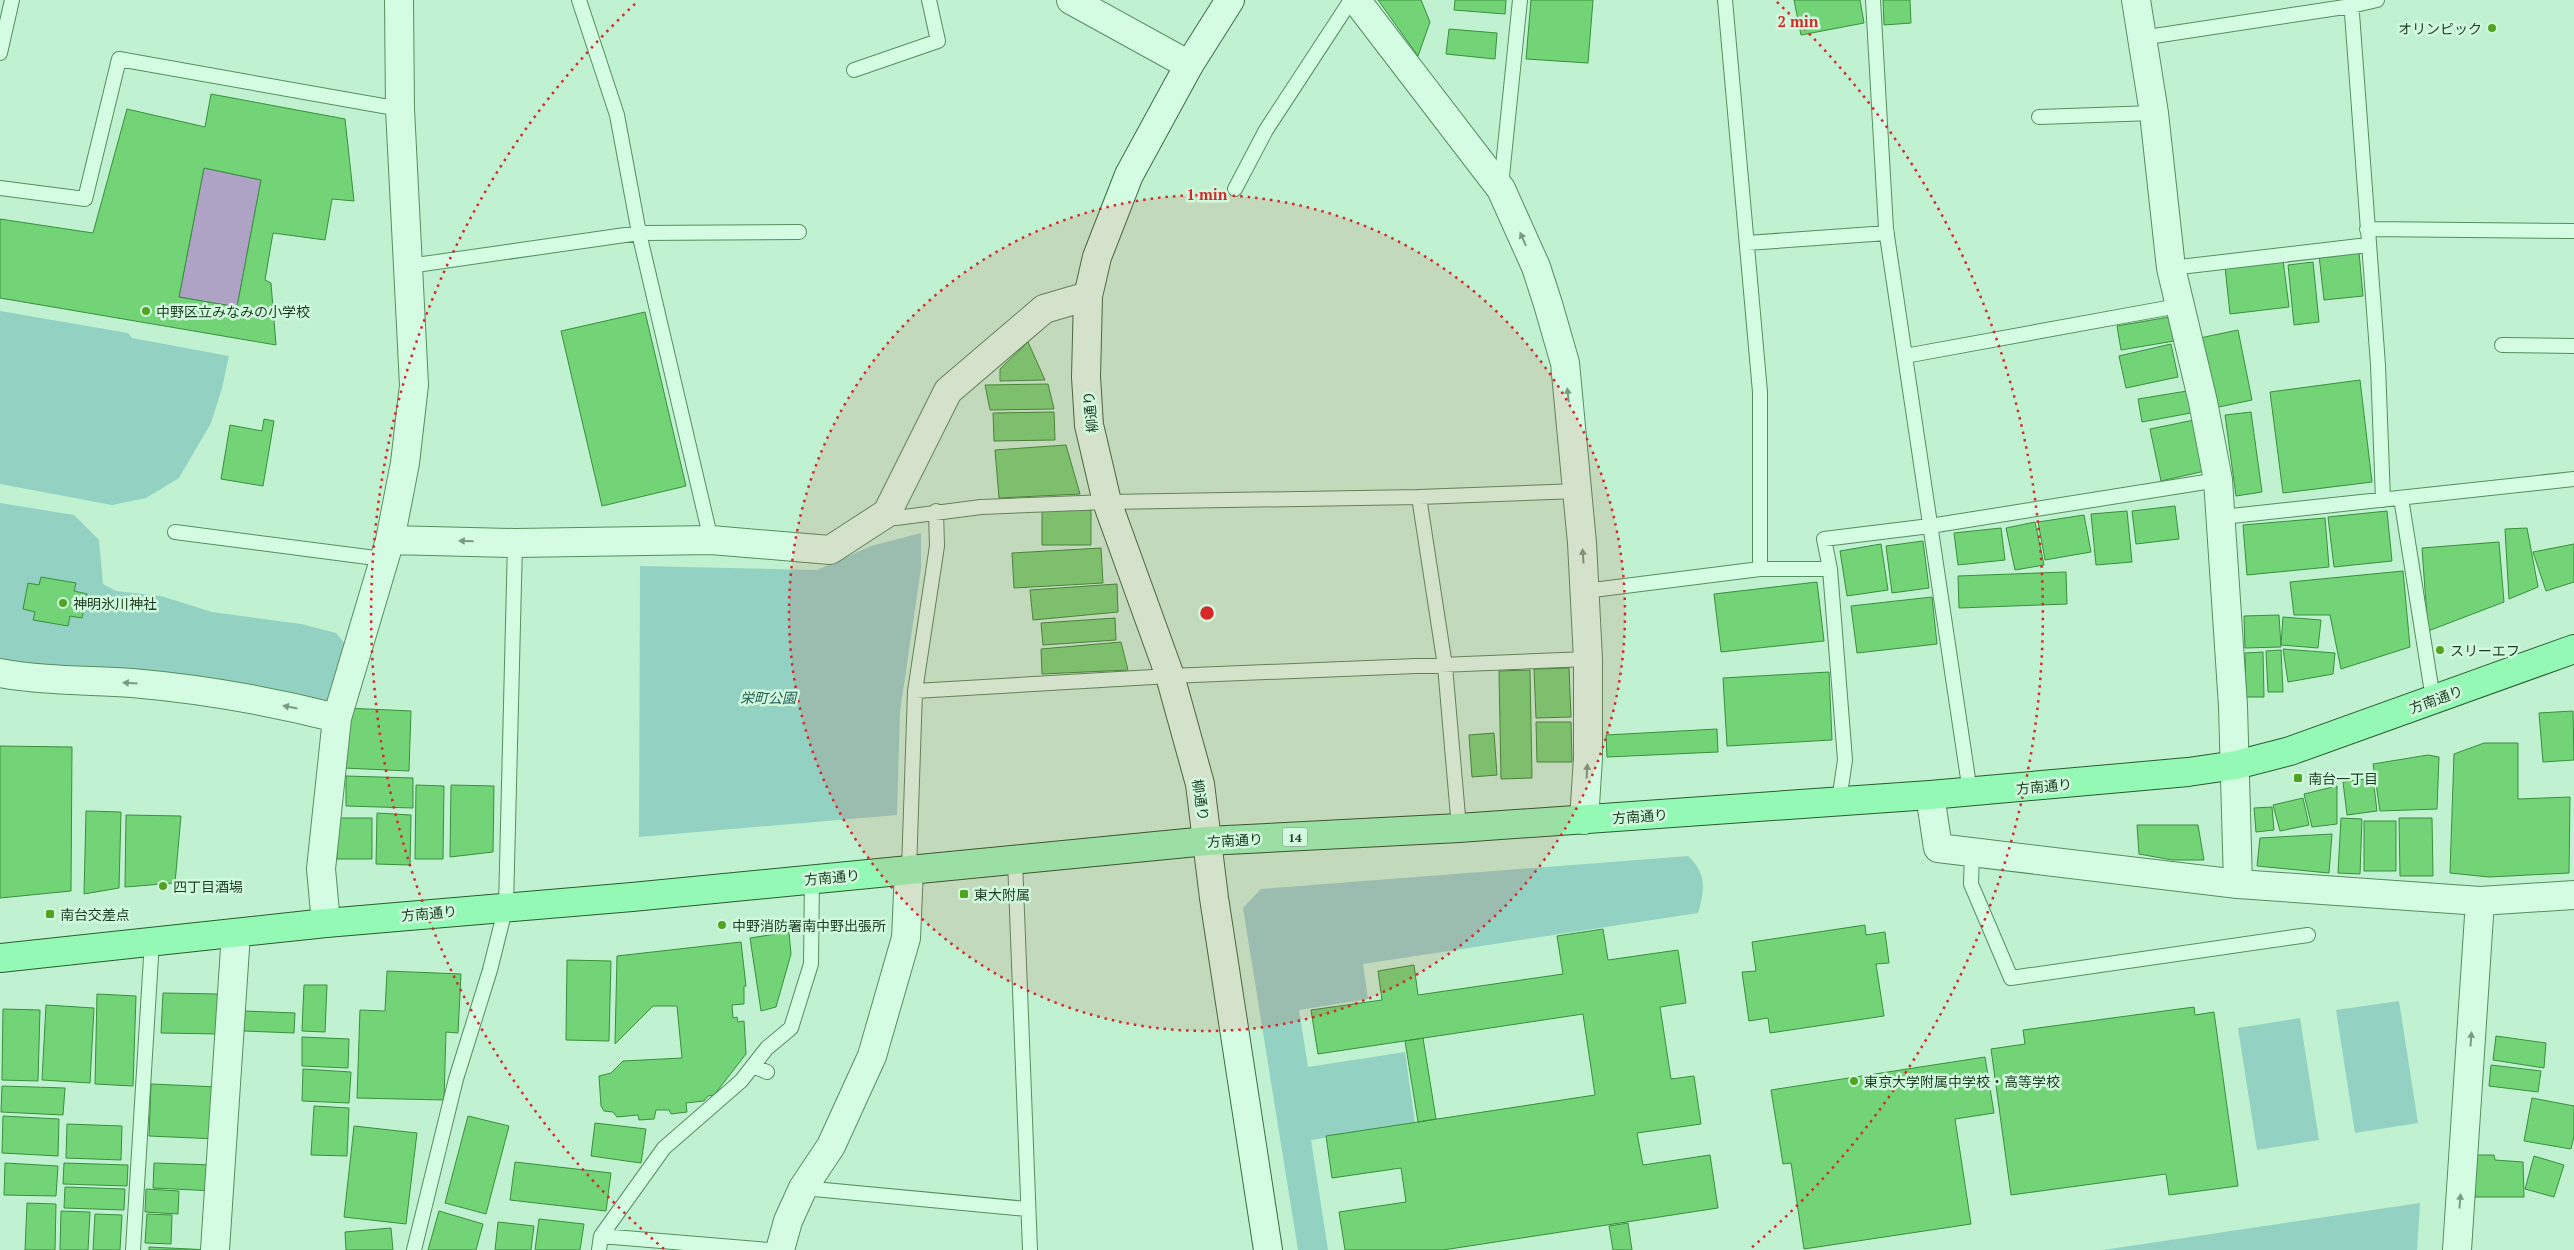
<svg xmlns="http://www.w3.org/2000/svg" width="2574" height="1250" viewBox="0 0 2574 1250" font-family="'PT Serif','Noto Sans JP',serif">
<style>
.green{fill:#93d2c2}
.water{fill:#aea3c4;stroke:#796993}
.building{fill:#72d477;stroke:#398f3c;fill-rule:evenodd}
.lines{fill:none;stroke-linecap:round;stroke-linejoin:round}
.lane-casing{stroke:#568e5f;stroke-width:16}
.street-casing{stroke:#568e5f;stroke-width:30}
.secondary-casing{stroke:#396f40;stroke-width:30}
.primary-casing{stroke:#2b5b30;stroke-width:30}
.lane{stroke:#d4fce2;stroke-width:14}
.street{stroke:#d4fce2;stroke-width:28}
.secondary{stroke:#d4fce2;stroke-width:28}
.primary{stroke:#94f9b5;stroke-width:28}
.oneway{fill:#789c81}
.ring{fill:none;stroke:#d62828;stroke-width:2.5;stroke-dasharray:2.5 5}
.poi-dot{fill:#51a320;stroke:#d1f9de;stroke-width:2}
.labels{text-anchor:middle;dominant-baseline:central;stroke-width:5;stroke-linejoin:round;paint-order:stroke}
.shield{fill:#d1f9de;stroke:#527559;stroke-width:1}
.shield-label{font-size:12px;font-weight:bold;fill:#1c3c20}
.poi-label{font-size:14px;fill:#1c3c20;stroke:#d1f9de;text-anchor:start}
.street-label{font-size:14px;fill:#1c3c20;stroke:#d1f9de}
.park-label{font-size:14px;font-style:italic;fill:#205a53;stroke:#d1f9de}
.centre{fill:#d62828;stroke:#d1f9de;stroke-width:2.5}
.ring-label{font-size:15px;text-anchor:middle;font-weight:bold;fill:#d62828;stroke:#d1f9de;stroke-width:5;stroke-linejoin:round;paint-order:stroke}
</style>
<rect width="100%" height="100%" fill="#c0f2d1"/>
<path class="green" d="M0 311 128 333 132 338 229 356 222 388 211 423 179 478 146 498 112 505 0 484Z
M0 503 74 515 99 540 103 584 116 591 161 596 212 612 301 624 336 633 363 666 327 707 151 677 0 679Z
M921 533V568L900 712 897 815 639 837 640 566 817 570 871 546Z
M1688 856C1707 873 1705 890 1698 913L1363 964 1368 999 1299 1010 1308 1067 1405 1052 1415 1123 1311 1140 1328 1250H1298L1243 908 1261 889Z
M2399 1001 2418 1123 2355 1133 2336 1010Z
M2300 1018 2319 1140 2257 1150 2238 1028Z
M2420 1203 2417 1250H2103Z"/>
<path class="water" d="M204 168 261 180 237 307 179 297Z"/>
<path class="building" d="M1378 0H1421L1430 22 1418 56Z
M1455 0H1506L1505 14 1454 10Z
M1531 0H1593L1588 63 1526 59Z
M1794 0H1860L1864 23 1801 35Z
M1883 0H1910L1911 23 1884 25Z
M1449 29 1497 33 1495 59 1446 54Z
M211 94 345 119 354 201 332 199 325 240 273 233 265 280 271 283 276 345 0 298V219L93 233 127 109 205 127ZM204 168 261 180 237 307 179 297Z
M2359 252 2363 296 2324 300 2319 255Z
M2283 260 2289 307 2230 314 2225 267Z
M2313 262 2319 322 2294 325 2288 265Z
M645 312 686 486 602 506 561 331Z
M2169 317 2174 341 2121 350 2117 326Z
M2238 330 2252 400 2214 408 2200 338Z
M1028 342 1045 380 1000 381V369Z
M2171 344 2178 377 2126 388 2119 356Z
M2360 380 2372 482 2283 493 2270 392Z
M1048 384 1054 409 990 410 985 385Z
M2187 391 2191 413 2142 422 2138 399Z
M1054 412 1055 440 994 441 993 413Z
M2251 412 2262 492 2236 496 2225 415Z
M264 419 274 421 263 486 221 479 230 425 262 431Z
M2194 420 2205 471 2161 481 2150 429Z
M1066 445 1080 494 999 498 995 450Z
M2175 506 2179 539 2136 544 2132 511Z
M1042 510H1091V545H1042Z
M2127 511 2132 562 2096 565 2091 514Z
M2387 511 2392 561 2334 567 2328 517Z
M2084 515 2091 552 2045 560 2038 522Z
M2325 518 2329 567 2247 575 2243 525Z
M2035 522 2044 565 2015 570 2006 528Z
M2001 528 2005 560 1958 565 1954 533Z
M2527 528 2538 587 2509 599 2505 529Z
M1923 541 1929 588 1892 593 1886 546Z
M2499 542 2504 602 2428 631 2422 548Z
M1881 544 1888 590 1847 596 1840 551Z
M2574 544V582L2546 591 2533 552Z
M1101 548 1103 583 1014 588 1012 553Z
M2403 571 2410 647 2341 669 2330 615H2294L2290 582Z
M2066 572 2067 604 1959 608 1958 576Z
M41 577 76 583 74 591 87 594 82 618 70 616 68 626 33 620 35 612 23 609 28 583 39 585Z
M1817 582 1824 641 1721 652 1714 594Z
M1117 584 1118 612 1033 620 1030 590Z
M1932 597 1937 644 1857 653 1851 606Z
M2279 615 2281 647 2245 648 2244 616Z
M2283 617 2321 620 2318 648 2281 645Z
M1115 618 1116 640 1043 645 1041 623Z
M1121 642 1128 670 1042 674 1041 649Z
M2283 649 2335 653 2333 674 2288 682Z
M2281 650 2283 692H2268L2266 651Z
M2263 652 2264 697H2246L2245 653Z
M1569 668 1571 717 1536 718 1534 669Z
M1530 670 1532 778 1501 779 1499 671Z
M1829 672 1832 740 1727 746 1723 678Z
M346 708 411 711 409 771 344 768Z
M2573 711 2574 760 2543 762 2539 713Z
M1536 722H1571L1572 762H1537Z
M1717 729 1718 752 1607 757 1606 735Z
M1494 733 1497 775 1472 777 1469 735Z
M2484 743H2518V799L2570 797 2569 873 2489 877 2450 873 2454 754Z
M0 746 72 747 71 891 0 898Z
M2428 755 2439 757 2437 809 2380 811 2373 764Z
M346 776 413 778V808L346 806Z
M2373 778 2377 811 2347 815 2343 782Z
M416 785 444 786 443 859H415Z
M451 785 494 786 493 852 450 857Z
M2337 786V824L2312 827 2304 794Z
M2303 798 2309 825 2280 831 2273 805Z
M2272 807 2274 830 2256 832 2254 808Z
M86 811 121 812 119 888 84 894Z
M377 813 411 815 410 865 376 864Z
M126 815 181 816 175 883 125 887Z
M337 818H372V859H337Z
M2341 818 2362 819 2360 874 2338 873Z
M2399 818H2432L2433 876H2400Z
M2364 821H2396V871H2364Z
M2137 825H2198L2204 860H2172L2139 854Z
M2332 834 2329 873 2257 866 2260 838Z
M1865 925 1866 935 1885 932 1889 963 1876 964 1884 1016 1770 1033 1768 1018 1749 1021 1742 972 1756 971 1752 942Z
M1603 929 1608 960 1678 950 1686 1003 1660 1007 1671 1079 1694 1076 1701 1124 1637 1133 1643 1165 1710 1155 1718 1208 1443 1250H1345L1339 1212 1406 1202 1401 1168 1332 1178 1326 1136 1595 1095 1583 1014 1318 1054 1311 1010 1382 1000 1378 971 1414 965 1418 995 1563 974 1557 936Z
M789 932 791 954 776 1007 761 1011 750 938Z
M741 942 746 986H744V1004L732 1005 733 1018 737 1017 738 1022 744 1021 746 1054 714 1095 708 1096 704 1101 686 1103 687 1112 671 1114 669 1110H656L654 1119 639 1120 638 1115 617 1117 613 1112 604 1111 601 1106 599 1076 611 1073 623 1061 682 1058 677 1006H653L615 1044 617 956Z
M567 960 611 961 609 1041 566 1040Z
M387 971 461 974 458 1033 446 1032 444 1100 357 1098 360 1010 385 1011Z
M304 985H327L325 1032 302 1031Z
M163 993 220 994 219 1034 161 1033Z
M97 994 136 996 133 1086 95 1084Z
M46 1005 94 1008 90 1083 42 1080Z
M2194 1007 2195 1015 2214 1012 2238 1186 2169 1195 2166 1174 2011 1195 1991 1049 2025 1044 2023 1030Z
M3 1009 40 1010 38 1081 2 1080Z
M245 1011 295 1013 294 1033 244 1031Z
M2496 1036 2546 1043 2544 1068 2493 1060Z
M302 1037 349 1039 348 1068 302 1066Z
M1423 1038 1436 1119 1418 1122 1405 1041Z
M1985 1057 1994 1113 1955 1119 1971 1224 1804 1249 1791 1163 1783 1164 1771 1090Z
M2491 1065 2541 1071 2538 1092 2489 1086Z
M303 1069 351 1072 349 1103 302 1101Z
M151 1084 219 1087 217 1139 149 1136Z
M2 1086 65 1088 63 1115 1 1112Z
M2532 1098 2574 1106V1136L2571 1149 2524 1141Z
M314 1106 349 1108 347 1156 311 1155Z
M3 1116 59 1119 58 1156 2 1153Z
M468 1116 509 1126 486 1214 445 1203Z
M595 1123 646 1129 641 1163 591 1156Z
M67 1124 122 1126 121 1160 66 1158Z
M354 1126 417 1133 406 1224 344 1217Z
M2475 1155H2494L2495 1160 2523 1162 2524 1197H2475Z
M2534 1156 2564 1165 2554 1197 2525 1189Z
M515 1162 611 1173 606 1211 510 1200Z
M5 1163 58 1166 56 1196 4 1195Z
M64 1163 128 1165 127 1186 63 1184Z
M154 1163 214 1165V1191L153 1188Z
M65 1187 125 1189 124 1210 64 1208Z
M146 1189 179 1191 178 1214 145 1212Z
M27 1203 56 1204 55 1250H25Z
M61 1211 90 1212 88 1250H60Z
M439 1211 483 1224 476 1250H428Z
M95 1214 122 1215 120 1250H93Z
M147 1214 172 1215 171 1244 145 1243Z
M539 1219 584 1224 580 1250H535Z
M498 1222 534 1226 531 1250H495Z
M1628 1223 1632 1250H1613L1609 1226Z
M391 1228 393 1250H346L345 1232Z
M149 1247 210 1250H149Z"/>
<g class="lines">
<g class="lane-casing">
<path id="lane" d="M579 0 617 115 639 233 711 540
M1725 0 1760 392V569
M1873 0 1886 229 1970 792
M2351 0 2378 365 2383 500
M2141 38 2351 6 2377 0
M0 53 12 0
M854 70 938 41 929 0
M2039 117 2154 113
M1501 186 1520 0
M0 188 85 199 119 59 400 109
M1235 189 1266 130 1351 0
M2367 229 2574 231
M1747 243 1887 233
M409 266 639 233 799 232
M2171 268 2368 245
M2502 345 2574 346
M1905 356 2178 306
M1419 497 1445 666 1459 828
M2401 498 2433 699
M887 513 896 518 981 507 1107 502 1419 497 1578 491
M2222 517 2574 479
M175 532 383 559
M1830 569 1845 760 1839 801
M1585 591 1760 569H1830L1824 539 1930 526 2218 480
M915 691 1170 676 1588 659
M1972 852 1971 884 2011 978 2308 935
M1015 860 1030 1250
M909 870 915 691 937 546 936 511
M753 1066 767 1072
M803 1188 1027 1209
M601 1236 769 1250
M133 1250 152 941
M414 1250 456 1079 490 970 506 906 515 543
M599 1250 601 1236 664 1148 741 1081 767 1048 791 1028 811 964 812 878"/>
</g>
<g class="street-casing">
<path id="street" d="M1071 0 1189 65
M1356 0 1501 189 1536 267 1548 304 1565 363 1582 543 1588 659V758L1584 820
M2136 0 2154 113 2171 268 2203 402 2218 480 2233 706 2238 884
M390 540 515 543 711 540 830 550 887 513 948 391 1044 309 1088 296
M0 673C44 681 88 680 132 683 202 689 270 701 337 718
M1930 795 1938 848 2238 884 2480 901 2574 895
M326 923 321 869 337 718 390 540 405 463 414 385 400 109 399 0
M215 1250 236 933
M780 1250 788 1221 803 1188 831 1146 872 1056 906 938 909 870
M2457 1250 2480 901"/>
</g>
<g class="secondary-casing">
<path id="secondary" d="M1230 0 1189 65 1129 175 1097 257 1088 296 1086 377 1089 425 1107 502 1170 676 1200 784 1214 898 1268 1250"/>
</g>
<g class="primary-casing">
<path id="primary" d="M0 958 326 923 632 897 1207 841 1459 828 1930 795 2188 772 2236 765 2290 751 2574 649"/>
</g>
<use href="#lane" class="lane"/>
<use href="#street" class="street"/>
<use href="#secondary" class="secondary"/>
<use href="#primary" class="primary"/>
</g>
<defs><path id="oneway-solid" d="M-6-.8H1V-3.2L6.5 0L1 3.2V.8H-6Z" transform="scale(1.25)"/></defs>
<g class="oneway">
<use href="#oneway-solid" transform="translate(1523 239) rotate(-114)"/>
<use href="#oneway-solid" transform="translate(1568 395) rotate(-96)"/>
<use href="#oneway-solid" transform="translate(466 541) rotate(-178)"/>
<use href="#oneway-solid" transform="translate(1583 556) rotate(-94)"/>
<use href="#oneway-solid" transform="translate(130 683) rotate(-176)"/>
<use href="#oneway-solid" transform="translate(290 707) rotate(-169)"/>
<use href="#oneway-solid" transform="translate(1587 771) rotate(-86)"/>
<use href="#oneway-solid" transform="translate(2471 1039) rotate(-86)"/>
<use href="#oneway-solid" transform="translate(2460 1201) rotate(-86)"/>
</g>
<circle cx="1207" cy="613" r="418" fill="#d62828" fill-opacity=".12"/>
<g class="ring">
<circle cx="1207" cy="613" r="418"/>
<path d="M664 1249A836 836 0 0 1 637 2M1777 2A836 836 0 0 1 1750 1249"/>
</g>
<g class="poi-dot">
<circle cx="2492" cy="28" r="5"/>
<circle cx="146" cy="311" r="5"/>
<circle cx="63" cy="603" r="5"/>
<circle cx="2440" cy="650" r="5"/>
<rect x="2293" y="773" width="10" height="10" rx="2.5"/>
<circle cx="163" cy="886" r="5"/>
<rect x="959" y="889" width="10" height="10" rx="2.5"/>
<rect x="45" y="909" width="10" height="10" rx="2.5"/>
<circle cx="722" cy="925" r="5"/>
<circle cx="1854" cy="1081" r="5"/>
</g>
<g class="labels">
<rect class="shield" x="1282.5" y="827.5" width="25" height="19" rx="4"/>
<g class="shield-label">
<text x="1295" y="837">14</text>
</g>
<g class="poi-label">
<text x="2482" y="28" text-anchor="end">オリンピック</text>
<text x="156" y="311">中野区立みなみの小学校</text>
<text x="73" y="603">神明氷川神社</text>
<text x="2450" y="650">スリーエフ</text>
<text x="2308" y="778">南台一丁目</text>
<text x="173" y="886">四丁目酒場</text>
<text x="974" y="894">東大附属</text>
<text x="60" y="914">南台交差点</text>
<text x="732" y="925">中野消防署南中野出張所</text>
<text x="1864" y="1081">東京大学附属中学校・高等学校</text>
</g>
<g class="street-label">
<text transform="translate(1090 412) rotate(-96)">柳通り</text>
<text transform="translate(2436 699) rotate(-20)">方南通り</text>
<text transform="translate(2044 786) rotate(-5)">方南通り</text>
<text transform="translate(1201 800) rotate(81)">柳通り</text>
<text transform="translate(1640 816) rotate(-4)">方南通り</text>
<text transform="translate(1235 840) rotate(-3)">方南通り</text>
<text transform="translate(832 877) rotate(-5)">方南通り</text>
<text transform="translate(429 913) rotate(-5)">方南通り</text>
</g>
<g class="park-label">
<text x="768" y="697">栄町公園</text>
</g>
</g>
<circle cx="1207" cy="613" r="8" class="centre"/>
<g class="ring-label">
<text x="1798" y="27">2 min</text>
<text x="1207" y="200">1 min</text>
</g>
</svg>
